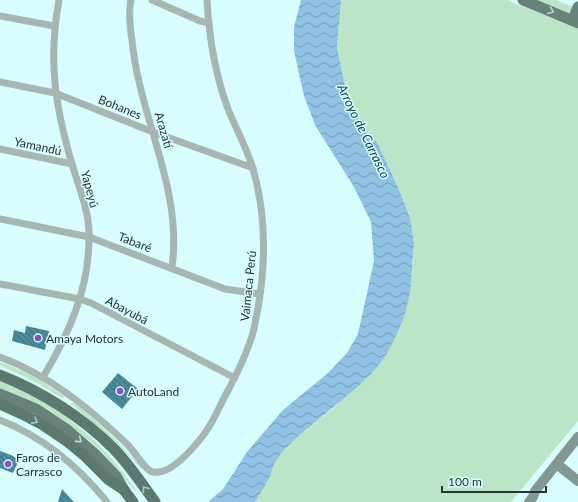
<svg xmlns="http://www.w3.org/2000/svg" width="578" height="502" viewBox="0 0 578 502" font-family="Lato,sans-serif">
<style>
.grass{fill:#bae5c6}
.water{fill:url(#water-waves)}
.building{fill:url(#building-back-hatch)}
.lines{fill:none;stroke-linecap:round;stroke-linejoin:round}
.minor{stroke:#a8b6b2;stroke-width:7}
.secondary{stroke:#839891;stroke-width:10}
.primary{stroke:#68827a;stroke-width:11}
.trunk{stroke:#5c7970;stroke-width:11}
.oneway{stroke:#b6d8d6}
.oneway2{stroke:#a6c8c5}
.poi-dot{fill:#8a52ca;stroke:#d7fdfd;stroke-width:1.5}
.labels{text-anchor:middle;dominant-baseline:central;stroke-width:3;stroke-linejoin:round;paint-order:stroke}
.street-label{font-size:12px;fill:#243333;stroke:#d7fdfd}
.poi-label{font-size:12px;fill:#243333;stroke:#d7fdfd;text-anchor:start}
.water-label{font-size:13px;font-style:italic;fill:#123a52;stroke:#d7fdfd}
</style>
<defs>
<pattern id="water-waves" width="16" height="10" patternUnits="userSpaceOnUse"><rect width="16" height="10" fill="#90c2e4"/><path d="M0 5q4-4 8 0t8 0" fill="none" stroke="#759eb9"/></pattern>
<pattern id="building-back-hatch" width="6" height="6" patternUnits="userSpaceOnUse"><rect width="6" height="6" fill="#498b9c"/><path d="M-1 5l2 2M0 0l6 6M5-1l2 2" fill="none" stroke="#3d7280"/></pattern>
</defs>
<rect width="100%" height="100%" fill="#d7fdfd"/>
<path class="grass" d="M341 0H507L578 29V421L511 502H255L269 479 274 464 283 451 296 438 337 405 411 274 413 261 414 243 410 218 400 192 377 142 363 129 346 92 337 47Z
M533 0H556L573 7 571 14Z
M0 362 30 374 64 396 62 398 39 384 0 365Z
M0 379 54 407 74 423 95 441 112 459 136 490 135 491C121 474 108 457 92 443 66 421 31 401 0 388Z
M70 403H74C99 422 120 443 140 467L141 469 120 446Z"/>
<path class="water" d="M301 0H341L337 47 346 92 363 129 377 142 400 192 410 218 414 243 410 293 405 314 396 336 385 357 371 374 355 389 296 438 283 451 274 464 269 479 255 502H208L223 489 247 452 283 410 328 373 347 353 358 334 374 261 371 222 354 187 315 125 304 96 294 51V27Z"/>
<path class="building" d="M26 326 49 331 45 350 12 341 14 330 25 333Z
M118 373 138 389 122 409 102 392Z
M0 451 11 455 19 460 13 473 0 468Z
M62 489 74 502H58Z"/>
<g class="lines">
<path class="minor" d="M131 0C128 12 130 27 132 40 139 117 183 188 172 267
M152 0 200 21 209 23
M0 16 54 26
M0 82 55 93 153 132 253 168
M0 149 72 164
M0 219 89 237 225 289 260 294
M0 284 80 299 91 303 235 378
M0 357C49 375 89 408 127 444 134 450 144 470 153 472 171 476 196 445 205 433 213 422 218 410 224 398 235 378 245 358 252 336 255 327 256 317 258 308 266 262 266 214 253 169 247 148 236 129 228 109 215 74 209 37 207 0
M43 377C69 334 89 289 89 238 90 213 79 188 72 164 55 106 48 60 59 0
M0 420C43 437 78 466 107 502"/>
<path class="secondary" d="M557 464 578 481
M529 502 533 497 535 491 578 437"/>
<path class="primary" d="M523 0 578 23
M573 20 578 7
M0 394 36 409 66 429 96 455 116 476 124 490"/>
<path class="trunk" d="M0 375C41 391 82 417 113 448 129 464 142 484 155 502
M0 404 22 414 43 425 68 442 85 456 109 480 124 490 133 502"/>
</g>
<defs><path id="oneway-chevron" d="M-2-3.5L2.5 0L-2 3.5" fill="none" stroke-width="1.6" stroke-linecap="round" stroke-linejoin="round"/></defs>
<g class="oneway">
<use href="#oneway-chevron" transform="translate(551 11) rotate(23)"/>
<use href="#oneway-chevron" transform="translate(79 440) rotate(40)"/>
</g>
<g class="oneway2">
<use href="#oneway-chevron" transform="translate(35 421) rotate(28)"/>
<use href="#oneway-chevron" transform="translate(145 489) rotate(-126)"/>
</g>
<g class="poi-dot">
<circle cx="38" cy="338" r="4"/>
<circle cx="120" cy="391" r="4"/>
<circle cx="8" cy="464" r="4"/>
</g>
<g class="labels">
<g class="street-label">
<text transform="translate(120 107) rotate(22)">Bohanes</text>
<text transform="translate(164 130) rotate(74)">Arazatí</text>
<text transform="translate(38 146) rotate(12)">Yamandú</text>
<text transform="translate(90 189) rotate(75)">Yapeyú</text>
<text transform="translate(135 242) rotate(21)">Tabaré</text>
<text transform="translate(248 286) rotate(-84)">Vaimaca Perú</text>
<text transform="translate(127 310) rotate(28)">Abayubá</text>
</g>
<g class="poi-label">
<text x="46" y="338">Amaya Motors</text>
<text x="128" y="391">AutoLand</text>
<text x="16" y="457">Faros de<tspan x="16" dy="14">Carrasco</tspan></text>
</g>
<g class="water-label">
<text transform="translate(364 131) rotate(64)">Arroyo de Carrasco</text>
</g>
</g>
<path d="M442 486v6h104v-6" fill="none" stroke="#243333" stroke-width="2"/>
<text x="448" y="486" font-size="12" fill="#243333" stroke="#d7fdfd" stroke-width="3" paint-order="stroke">100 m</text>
</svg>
